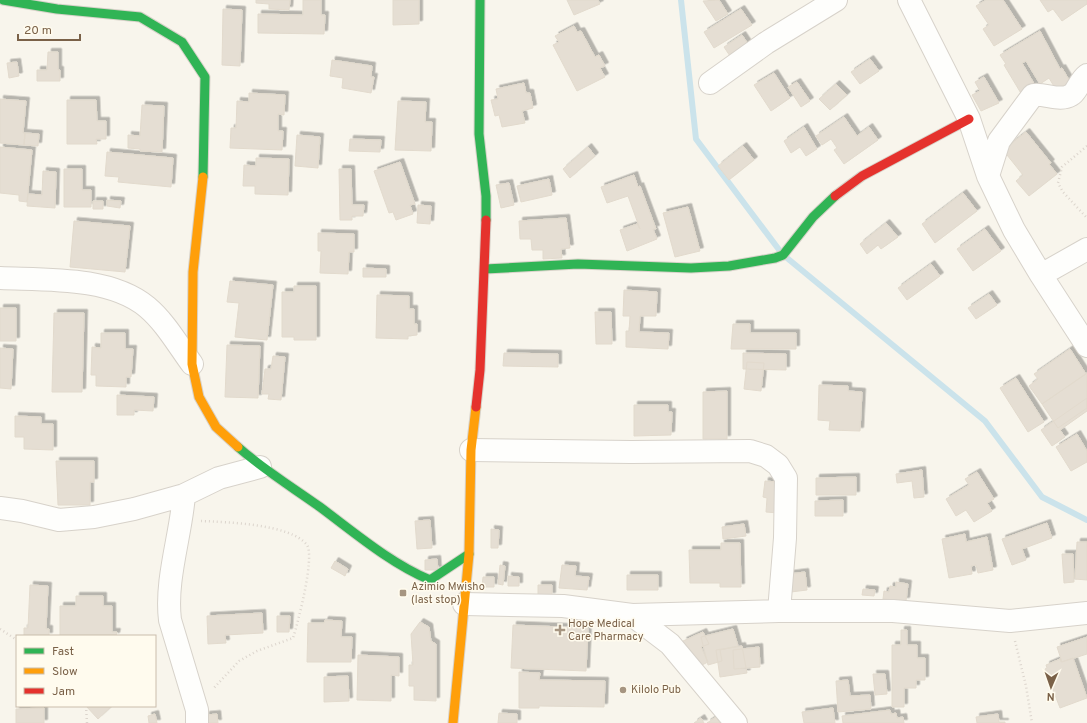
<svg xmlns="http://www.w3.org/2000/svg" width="1087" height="723" viewBox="0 0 1087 723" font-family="Overpass,sans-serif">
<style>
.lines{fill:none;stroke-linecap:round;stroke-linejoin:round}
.stream{stroke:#cbe3eb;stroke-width:6}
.building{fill:#e5ded3;stroke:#e2dacd;filter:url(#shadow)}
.street-casing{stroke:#d7d2ca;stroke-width:24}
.fast-casing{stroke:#d8d2c9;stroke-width:11}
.slow-casing{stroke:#d8d2c9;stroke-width:11}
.jam-casing{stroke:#d8d2c9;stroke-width:11}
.path{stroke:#dcd5cd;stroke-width:2.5;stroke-dasharray:1 3;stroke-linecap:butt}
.street{stroke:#fefefc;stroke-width:22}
.fast{stroke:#30b455;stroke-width:9}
.slow{stroke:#ff9f0a;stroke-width:9}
.jam{stroke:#e5322d;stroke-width:9}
.poi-dot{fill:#a69581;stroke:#fffbee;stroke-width:1.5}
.labels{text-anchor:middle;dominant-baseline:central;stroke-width:3;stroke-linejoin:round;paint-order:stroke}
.poi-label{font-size:11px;fill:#7a6148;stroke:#fffbee;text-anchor:start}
</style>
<defs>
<filter id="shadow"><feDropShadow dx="3.5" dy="-3.5" stdDeviation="0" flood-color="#0004"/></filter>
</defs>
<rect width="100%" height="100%" fill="#f8f5ec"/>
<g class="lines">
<path class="stream" d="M681 0 696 139 780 251
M787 258 985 421 1042 497 1087 520"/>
</g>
<path class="building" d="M256 0H290L289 10 269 9V4L256 3Z
M303 0H321V15H325L324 34 258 33V14L303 15Z
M393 0H419V24L393 25Z
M567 0H598L600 4 574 15Z
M719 0 728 14 716 21 703 1Z
M986 0H1003L1022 29 994 46 983 29 989 25 976 6Z
M1040 0H1087V4L1062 21 1053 9 1048 12Z
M223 9 242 10 240 66 222 65Z
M741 9 752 25 714 48 704 32Z
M574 26 577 32 581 31 595 57 599 55 605 66 600 68 605 77 577 91 553 45 559 42 555 36Z
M1040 31 1060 69 1062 68 1072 85 1058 93 1049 78 1040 84 1026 61 1022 63 1036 87 1022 95 1004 65 1006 64 1000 55Z
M742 35 748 44 730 56 724 47Z
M48 52H58V70H60V81H37V70H47Z
M870 59 879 71 860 84 851 72Z
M332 60 372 66 371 77H374L371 93 342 88 343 78 330 76Z
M17 62 19 76 9 78 7 63Z
M774 73 790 98 771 111 754 85Z
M984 77 999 103 981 111 972 95 980 91 975 82Z
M797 82 810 101 801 107 788 87Z
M524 83 526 93H530L533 108 522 111 525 123 502 127 499 115 495 116 491 100 498 99 496 89Z
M836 84 847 95 830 110 819 99Z
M249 93 285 95 284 115 278 114V131H283L282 150 230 148 231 128H236L237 101 249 102Z
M0 99 26 101 23 133H25L24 145 0 143Z
M67 100H96L97 121H106V139H96L97 144H67Z
M398 101 426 102 425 122H432L431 151 395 150Z
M142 105 164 106 162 152 140 151V149L128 148V135L140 136Z
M844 117 857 136 869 127 878 140 844 164 834 150 837 148 831 139 822 145 816 136Z
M804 127 817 149 806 156 800 147 791 153 784 141Z
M1026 132 1051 163 1049 164 1057 174 1029 196 1016 181 1023 175 1003 150Z
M25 133 39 134 38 146 24 145Z
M297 135 320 137 318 168 295 166Z
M350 139 381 140 380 152 349 151Z
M743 146 754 160 729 180 718 166Z
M0 147 32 150 27 202 19 201V195L0 193Z
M588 147 595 156 570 178 563 169Z
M107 152 173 158 171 187 118 182 119 177 105 176Z
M256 158 289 159 288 195 255 194V186H243L244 165 256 166Z
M400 162 415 204 410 205 413 214 396 220 393 212 389 213 374 171Z
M64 169H82V190H91V207H64Z
M339 169H351L352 205H364L363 216H352V220H340Z
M43 171 56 172 55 208 27 206 28 194 42 195Z
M634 175 638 187 640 186 656 229H653L657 239 627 251 620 230 637 224 640 229 628 196 607 203 601 187Z
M549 179 552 195 521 202 517 186Z
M509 183 514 205 501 208 496 185Z
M963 193 977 211 935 243 922 224Z
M107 200 121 201 120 208 107 206Z
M93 201H103V209H93Z
M418 205 431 206 430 224 417 223Z
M688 207 700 251 675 257 663 213Z
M566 218 570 248 561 249 562 258 543 259V250H532L531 239H520L519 221Z
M74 221 130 226 125 272 70 267Z
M886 223 898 237 881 249 878 245 867 254 860 244Z
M985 229 1001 251 973 271 957 249Z
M318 233 354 234V252H349L348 274 320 273 321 251H318Z
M931 264 940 276 907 300 898 288Z
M363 268 386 269V277H363Z
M230 281 273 285 267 340 235 337 239 303 227 302Z
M294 286H316V340H294V337H282V292H294Z
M624 290 657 292 656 316H640L639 332 669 333 668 349 626 347V331H629L630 316H623Z
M989 294 997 305 976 319 968 308Z
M377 295 409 296V309H414V324H417V335L408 336V339L376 338Z
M0 308H16V341H0Z
M595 312H611L612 344H596Z
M54 313H84L82 392H52Z
M733 324H750V333H796V349H731Z
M101 333H125V349H133L131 377H126V387L96 386V375H91L92 347 101 348Z
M227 345 260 346 258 398 225 397Z
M0 348 13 349 11 389 0 388Z
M1070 349 1086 374 1042 404 1029 386 1038 379 1034 374Z
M504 353 558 354V367L503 366Z
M743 353 786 354V370L743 369Z
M273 356 285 357 281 400 268 399 269 394H262L265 369H271Z
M747 362 764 363 761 391 744 389Z
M1087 373V408L1058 428 1042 404Z
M1016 378 1044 422 1028 432 1000 388Z
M819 385 848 386V391L862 392 860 431 829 430 830 421 818 420Z
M727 391V439H703V392Z
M117 395 154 397 153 411 134 410V415H117Z
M1087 398V411L1060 430 1065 437 1052 446 1041 430Z
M634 405H668V412H672L671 435 634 436Z
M15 416 41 417V424H53V450L24 449V437H15Z
M1077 434 1087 451V462L1071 471 1056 447Z
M56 461H94V482H90V505H58Z
M922 470 924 497 914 498 912 481 897 483 896 474Z
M977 472 994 499 987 503 992 511 974 522 966 510 956 516 946 499 969 485 965 479Z
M856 477V495H816V478Z
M765 481 777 482 790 514 766 512 767 498 763 497Z
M843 500V516H815V501Z
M430 520 432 548 417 549 415 521Z
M1047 523 1052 538 1022 549 1026 560 1012 565 1002 539Z
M744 524 746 536 723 539 722 527Z
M491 529 499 530 498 548H491Z
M965 534 966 542 987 537 993 570 978 573 976 565 971 566 972 574 949 578 942 539Z
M1077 542H1087V580L1075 579Z
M721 543H740L741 587H720V583H690L689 550H721Z
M1062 554H1073L1074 582 1064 583Z
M437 559 438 570H425V560Z
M335 561 348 569 345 576 331 568Z
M500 565 505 566 503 585 498 584Z
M562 565 576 566 575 576 589 577 587 590 559 588Z
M805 572 807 590 791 592 789 574Z
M627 575H658V590H627Z
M508 576 519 577V586H508Z
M483 577H494V587H482Z
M896 582 908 584 906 601 883 599 884 591 889 592 890 586 896 587Z
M30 585 48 586 46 629H49V636H24V628H28Z
M538 585H552V596H538Z
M863 589 875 590 874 596 862 595Z
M76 596H103V606H112V632H117L116 636H60V606H76Z
M262 613 263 633 225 635 226 643 208 644 207 616Z
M277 616H290L289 632H277Z
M325 620 342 621 341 637H352L351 662H307L308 623H324Z
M420 622 429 627 431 641 436 644V701L414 700V686H409V665H413L411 634Z
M513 625 588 628 586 671 511 668Z
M733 629 738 646 720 650 722 661 708 665 701 637Z
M901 630H907V645H917V658H925V680H916V688H904V707H892V645H901Z
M703 632 709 644 701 647 708 662 696 668 683 641Z
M1087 637V654L1062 662 1057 647Z
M742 646 747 673 720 677 716 650Z
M759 647 760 667 734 669 733 650Z
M358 655 399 657V676L391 675V701L357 700Z
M1073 658 1087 698 1060 708 1045 669 1047 668 1046 665 1060 659 1061 662Z
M519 672 540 673 539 680 605 681 604 707 539 706V708H519Z
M873 674H885L887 694 875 695Z
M348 676 349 701 324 702V677Z
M848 680 850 696 870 695 871 709 838 712 836 681Z
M86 706H112L98 719Z
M44 708V723H16V709Z
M833 708 835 723H804L802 712Z
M890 710 891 714 896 713 897 718 903 717 904 723H843L842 716Z
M499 713 517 714V723H498Z
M155 714 157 723H149L148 716Z
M217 714 218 723H206V715Z
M998 714 999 722H1005V723H977L976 717Z
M716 717 720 723H707Z
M701 718 704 723H694Z"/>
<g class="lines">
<g class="street-casing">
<path id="street" d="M909 0 969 119 988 176 1014 230 1041 275 1087 346
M710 83 766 43 836 0
M988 176 999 141 1033 95C1045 93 1060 102 1071 95 1077 92 1079 81 1087 75
M1041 275 1087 249
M0 278C44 280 110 276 147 307 165 322 178 345 192 364
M471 450 631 452 750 451 766 456 778 465 786 478 785 538 779 611
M184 495C181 535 165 580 170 620L197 710V723
M0 508 22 511 59 520 94 517 134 509 184 495 219 478 260 467
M464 604 563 606 632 615 670 644 736 723
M632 615 779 611H893L1010 621 1087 613"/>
</g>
<g class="fast-casing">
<path id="fast" d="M3 0 57 9 140 17 182 42 205 77 203 177
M480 0 479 134 486 196V220
M485 269 578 264 691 268 729 266 775 258 783 255 813 217 835 196
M238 447C264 470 292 487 320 507 355 533 390 563 430 580L469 554"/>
</g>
<g class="slow-casing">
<path id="slow" d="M203 177 193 272 192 364 199 397 216 427 238 447
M453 723 469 554 471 450 476 407"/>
</g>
<g class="jam-casing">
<path id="jam" d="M835 196 862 176 969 119
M476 407 480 370 486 220"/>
</g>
<path class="path" d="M1087 146 1062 167 1058 183 1063 192 1087 218
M201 521C226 522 291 524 307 545 315 557 298 623 293 638L257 651 239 661 213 689
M0 629 17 640
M1015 641 1026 686 1032 723
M86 706 87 723"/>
<use href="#street" class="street"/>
<use href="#fast" class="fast"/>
<use href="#slow" class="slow"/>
<use href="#jam" class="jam"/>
</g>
<g class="poi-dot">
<rect x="399" y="589" width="8" height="8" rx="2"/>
<path d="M558 624h4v4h4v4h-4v4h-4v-4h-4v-4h4z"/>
<circle cx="623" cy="690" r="4"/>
</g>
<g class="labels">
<g class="poi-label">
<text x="411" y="587">Azimio Mwisho<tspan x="411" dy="13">(last stop)</tspan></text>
<text x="568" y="624">Hope Medical<tspan x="568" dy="13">Care Pharmacy</tspan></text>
<text x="631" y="690">Kilolo Pub</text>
</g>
</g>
<rect x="16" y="635" width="140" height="72" fill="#fffbee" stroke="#cabdac"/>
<rect x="24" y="648" width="20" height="6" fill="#30b455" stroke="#cabdac"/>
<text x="52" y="655" font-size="12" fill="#7a6148">Fast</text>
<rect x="24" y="668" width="20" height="6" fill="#ff9f0a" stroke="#cabdac"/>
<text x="52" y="675" font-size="12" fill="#7a6148">Slow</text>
<rect x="24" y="688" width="20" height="6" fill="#e5322d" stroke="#cabdac"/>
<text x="52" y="695" font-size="12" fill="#7a6148">Jam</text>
<g transform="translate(1051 687) rotate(182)" stroke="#fffbee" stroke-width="3" paint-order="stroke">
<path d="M0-3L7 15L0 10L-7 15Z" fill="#7a6148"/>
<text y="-6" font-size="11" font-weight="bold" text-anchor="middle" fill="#7a6148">N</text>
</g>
<path d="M18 34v6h62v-6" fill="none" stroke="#7a6148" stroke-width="2"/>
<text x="24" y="34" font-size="12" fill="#7a6148" stroke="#fffbee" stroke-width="3" paint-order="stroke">20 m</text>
</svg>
